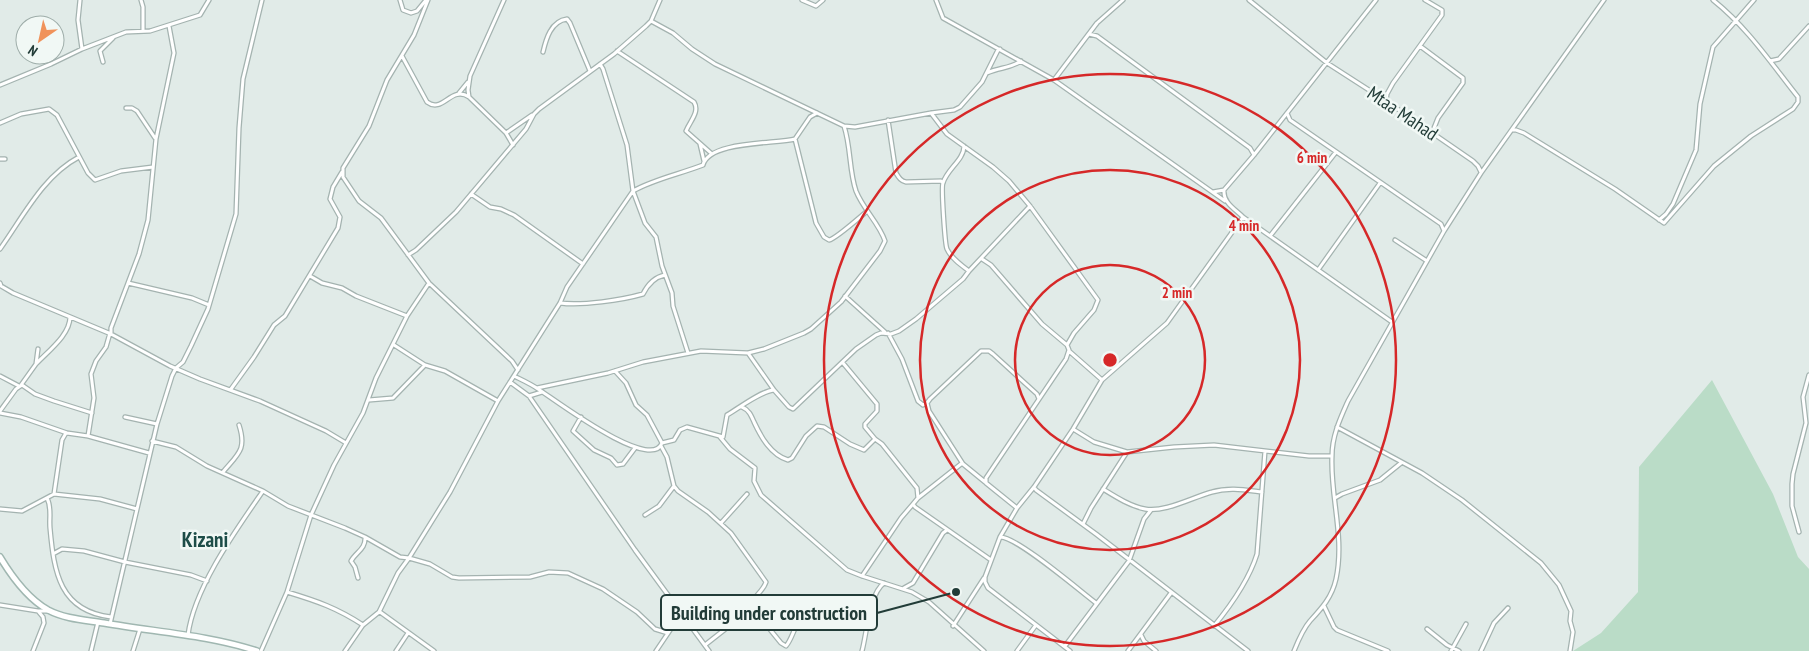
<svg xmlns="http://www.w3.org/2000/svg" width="1809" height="651" viewBox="0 0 1809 651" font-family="'PT Sans Narrow',sans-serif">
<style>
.green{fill:#badcc7}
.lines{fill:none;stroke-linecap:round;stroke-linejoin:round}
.street-casing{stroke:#a4b3b0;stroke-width:5.5}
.secondary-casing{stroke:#a0b7b1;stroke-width:8}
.street{stroke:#fff;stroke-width:3}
.secondary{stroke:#fff;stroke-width:5}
.ring{fill:none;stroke:#d62828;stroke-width:2.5}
.labels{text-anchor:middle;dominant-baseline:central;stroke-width:5;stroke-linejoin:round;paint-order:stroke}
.street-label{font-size:19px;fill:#223c38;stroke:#f1f8f5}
.quarter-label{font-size:21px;font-weight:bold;fill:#1e4d48;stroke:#f1f8f5}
.centre{fill:#d62828;stroke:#f1f8f5;stroke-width:2.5}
.ring-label{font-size:15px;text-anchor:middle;font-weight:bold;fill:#d62828;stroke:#f1f8f5;stroke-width:5;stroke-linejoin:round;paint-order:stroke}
.leader{fill:none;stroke:#223c38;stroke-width:2}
.callout-dot{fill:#223c38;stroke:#f1f8f5;stroke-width:2}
.callout{fill:#f1f8f5;stroke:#223c38;stroke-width:2}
.callout-label{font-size:20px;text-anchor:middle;font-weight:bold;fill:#223c38}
</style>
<rect width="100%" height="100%" fill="#e1ebe8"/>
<path class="green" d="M1712 380 1773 494 1798 557 1809 569V651H1573L1601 633 1638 592 1639 467Z"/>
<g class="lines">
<g class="street-casing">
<path id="street" d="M80 0 78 20 82 49
M141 0 143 7V31
M400 0 403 10 411 13 417 11 426 0
M428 0 414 35 387 80 369 126 343 168V177L359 201 381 218 429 283 512 361 518 370
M802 0 816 6 823 0
M936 0 943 18 1054 80 1225 201
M1249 0 1327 63 1386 101 1473 161 1478 166 1481 172
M1376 0 1254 155 1224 190C1223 203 1235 209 1243 217L1392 322
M651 21 673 33 692 49 715 64 844 126 855 127 931 113 954 110 960 107 982 82 998 50 1000 49
M169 26 174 53 156 139 148 220 139 254 111 328V334L170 366 200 379 260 401 326 431 346 443
M1089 34 1097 36 1250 148 1254 155
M1420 46 1463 78V83L1438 118 1432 133
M617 51 694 102C700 112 690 121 686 131L712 154
M543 52C546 39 551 21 567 19L570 23 590 71
M402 56 427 102C443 114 451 85 469 97L506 133 513 145
M1770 61 1779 59 1809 26
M103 62 100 51 113 38
M600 64 603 69 627 145 633 191 645 223 656 237 662 266 672 293 673 306 688 353
M987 73C1000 67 1009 69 1021 61
M1054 80 1097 23 1123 0
M0 85 51 64 82 49 126 32 150 31 200 15 209 0
M459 93 468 82
M469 97 468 90 470 76 504 0
M1386 101 1387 94 1393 83 1442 15V10L1425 0
M126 108H132L137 111 155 138
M931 113 947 134 993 167 1009 181 1030 206 1098 300 1094 310 1074 333 1067 345 1069 350 1066 359 986 478V483L1017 508
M1287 113 1290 120 1441 224 1444 231
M888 120 896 173C899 178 901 181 906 182L941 181 943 183
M0 123 21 114 49 109 57 115 88 173 95 180 121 171 153 167
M1512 130H1516L1524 133 1615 189 1664 223 1714 166 1751 136 1793 109 1798 102V97C1771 63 1747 27 1713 0
M506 133 532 115
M795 139 816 223 824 237 829 240C835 239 859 218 866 212
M700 144 704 161
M964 146C964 160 947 169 943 183 941 187 945 245 947 249 951 258 961 265 969 271
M0 159H5
M1213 192 1224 190
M471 194 490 207 501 209 514 215 583 264
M1659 220 1666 214 1673 204 1696 150 1700 104 1713 47 1754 0
M1270 236 1336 152
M1395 240 1427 261
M0 249C23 217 43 176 79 157
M408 255 416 250 456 212 526 129 534 114 539 109 614 54 646 26 651 21 660 0
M982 259 991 265 1042 324 1067 345
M1318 270 1380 183
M310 276 322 283 342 288 356 296 407 316
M0 283 1 286 13 293 111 334
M128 283 192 298 209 305
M845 296 885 332
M560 303C582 306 622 300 643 294 648 284 655 277 665 275
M888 333 902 359 918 401 923 405 927 403
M394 345 425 365 445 371 498 401
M1069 351 1102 380
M748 353 774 390
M843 363 877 404V411L865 424V427L875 439
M36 364C48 351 70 335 70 317
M615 371 626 383 636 405 647 415 662 443
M0 376 19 386
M514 376C522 380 531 384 538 389 554 399 651 473 662 443L674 440 680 430 687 427 723 437 727 415C739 408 761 391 774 390L789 407 793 409 856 349 876 335 881 333 891 334 899 331 916 319 963 279 969 271 1030 206
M510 382 529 396 635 550 709 651
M21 385 36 364 38 349
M537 388 608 373 643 362 701 351 748 353 764 349 804 333 811 329 841 302 880 251 885 241C879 223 863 209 856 191 849 171 851 147 844 126
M231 389 254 357 274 325 285 316 338 228 340 217 330 199 333 187 342 172
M529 396 542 392
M369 400 393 398 425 365
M742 407C749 410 751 415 754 422 761 437 771 455 788 460L792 458 806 436 817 426 824 427 850 444 864 450 875 439 882 444 917 488 918 498 913 504 915 507 991 560
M0 411 16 389 22 385 35 394 54 401 92 413
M0 413 21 417 67 433 88 436 149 453
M125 417 157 424
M581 417 573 431 594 450 611 458 617 465 623 464 635 448
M1337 427 1422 473 1462 500 1541 563 1559 585 1571 611 1570 621 1573 632 1570 651
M1073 429 1094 442 1127 452 1174 447 1214 445 1309 456H1331
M88 436 94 398 91 374 96 361 106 347 110 333
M720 437 730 449 755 468 754 481 761 495 847 570 862 576 912 592 929 602 984 651
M152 441 176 447 207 466 263 491 288 506 345 528 365 537C366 549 356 552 351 561L355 567 358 578
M661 446 667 457 674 486 678 491 708 512 731 533 766 582C763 592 753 596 751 606L781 643 786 646C794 637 795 618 808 615 826 617 851 631 868 624
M963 464 929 411 927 403 930 399 981 351H989L993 354 1037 394 1039 399
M223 472C238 454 247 450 239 425
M1034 487 1036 490 1096 534 1248 651
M1103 489C1116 497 1130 506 1145 509 1164 513 1193 497 1212 492 1229 487 1245 490 1262 492
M54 494 100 499 137 509
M47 498C52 508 49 517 50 528 54 573 60 611 111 617
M918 498 961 464H963L985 482
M1335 498 1342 494 1380 480 1401 463
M0 509 22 511 54 494 62 440 66 433
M645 515 659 506 674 486
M721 523 747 494
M1083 524 1091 508 1127 452
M1799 532 1792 506V484L1793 474 1806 423 1803 397 1809 375
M365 537 400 557 409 558 450 492 498 401 560 303 567 287 633 191C654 179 680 174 703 165 709 141 775 144 795 139L810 117 817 113
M1000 537C1016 536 1080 591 1096 603
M53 554 62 549 84 551 125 562 191 575 207 581
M862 576 901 518 913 504
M904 588 913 583 943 533 947 530
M287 592C317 601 337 608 363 625
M0 605 38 611H49
M1324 606 1334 627 1337 630 1388 651
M380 612 434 651
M110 624 157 424 172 376 176 368 183 362 191 346 208 309 236 214 239 128 243 79 262 0
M953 626 984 578
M1214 626C1232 604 1249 580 1257 554L1265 451
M1427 629 1447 645 1459 651
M188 635C194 588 236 530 263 491
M1141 635 1144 641 1156 651
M705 645 733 623 736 615 751 603
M1065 646 1129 561 1144 519 1151 510
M33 651 44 623 43 617 38 611
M91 651 98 622
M133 651 140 629
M261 651 287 592 311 515 334 465 363 413 376 378 407 316 429 283
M345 651 363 625 379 612 398 573 409 558 430 564 452 577 459 578 530 577 549 572 568 573 603 589 637 612 655 629 668 633
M396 651 408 633
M656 651 681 614
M862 651C867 633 869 594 884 583
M1017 651 1036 625
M1070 651 988 588 985 582V577L1000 537 1017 508 1034 487 1073 429 1102 380 1167 323 1243 217
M1128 651 1171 593
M1294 651C1298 641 1303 629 1310 621 1322 608 1332 597 1336 579 1345 537 1330 496 1332 456 1332 436 1340 419 1348 401L1444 231 1481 173 1604 0
M1451 651 1466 624
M1481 651 1494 623 1508 608"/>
</g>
<g class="secondary-casing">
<path id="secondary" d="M0 557C12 577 27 598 48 610 65 619 86 620 104 623 155 632 208 635 257 651"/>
</g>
<use href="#street" class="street"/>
<use href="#secondary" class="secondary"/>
</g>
<g class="ring">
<circle cx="1110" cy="360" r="95"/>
<circle cx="1110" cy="360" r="190"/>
<circle cx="1110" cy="360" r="286"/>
</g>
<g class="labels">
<g class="street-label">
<text transform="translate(1403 113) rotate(34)">Mtaa Mahad</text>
</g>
<g class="quarter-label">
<text x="205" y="539">Kizani</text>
</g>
</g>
<circle cx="1110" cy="360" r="8" class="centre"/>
<g class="ring-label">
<text x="1312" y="163">6 min</text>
<text x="1244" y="231">4 min</text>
<text x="1177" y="298">2 min</text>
</g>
<path class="leader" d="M956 592L877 613"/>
<circle class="callout-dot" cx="956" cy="592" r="5"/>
<rect class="callout" x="661" y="595" width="216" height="35" rx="5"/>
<g class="callout-label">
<text x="769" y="620">Building under construction</text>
</g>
<g transform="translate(40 40) rotate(214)"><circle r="24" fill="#f1f8f5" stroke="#9eada9"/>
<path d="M0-4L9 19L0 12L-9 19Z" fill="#f0925a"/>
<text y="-8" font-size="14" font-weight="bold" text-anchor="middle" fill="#223c38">N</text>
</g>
</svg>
